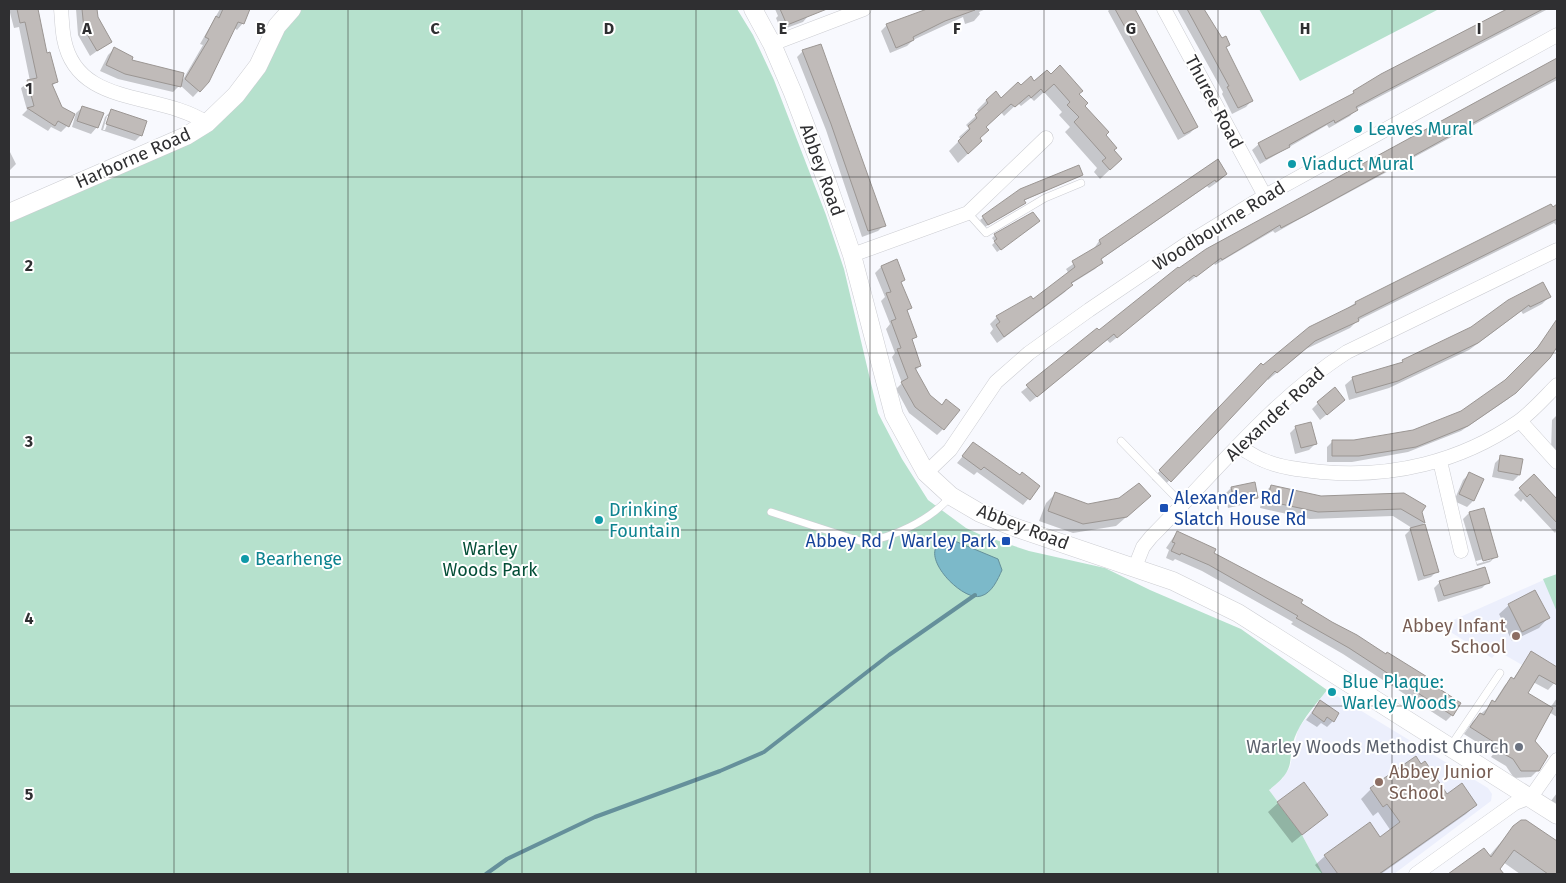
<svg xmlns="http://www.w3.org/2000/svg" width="1566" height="883" viewBox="0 0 1566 883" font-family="'Fira Sans',sans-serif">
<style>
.built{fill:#eceffc}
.green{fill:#b6e1cd}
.water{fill:#7cb9c9;stroke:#65909b}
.shadow{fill:#0003;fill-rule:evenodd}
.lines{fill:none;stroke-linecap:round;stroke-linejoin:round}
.stream{stroke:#65909b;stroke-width:4}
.building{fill:#c0bbb9;stroke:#9b9693}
.service-casing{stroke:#cccdd2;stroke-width:8}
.minor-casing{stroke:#cccdd2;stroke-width:15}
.tertiary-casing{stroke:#cccdd2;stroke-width:19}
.service{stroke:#fff;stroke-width:7}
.minor{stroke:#fff;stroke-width:14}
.tertiary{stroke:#fff;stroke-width:18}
.grid{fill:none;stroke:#2f2f31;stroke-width:1;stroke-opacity:0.55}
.culture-dot{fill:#0f9aa8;stroke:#fff;stroke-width:2}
.transit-dot{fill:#1a4fb4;stroke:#fff;stroke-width:2}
.education-dot{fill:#8d6e63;stroke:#fff;stroke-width:2}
.worship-dot{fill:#6b7280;stroke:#fff;stroke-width:2}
.labels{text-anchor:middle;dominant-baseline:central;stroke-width:4;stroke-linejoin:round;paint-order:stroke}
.street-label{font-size:18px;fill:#2f2f31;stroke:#fff}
.culture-label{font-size:18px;fill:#0d838f;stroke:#fff;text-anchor:start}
.transit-label{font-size:18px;fill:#164399;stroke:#fff;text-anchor:start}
.park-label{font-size:18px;fill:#044e37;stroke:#fff}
.education-label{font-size:18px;fill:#785e54;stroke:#fff;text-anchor:end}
.worship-label{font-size:18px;fill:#5b616d;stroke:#fff;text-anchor:end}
.grid-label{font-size:16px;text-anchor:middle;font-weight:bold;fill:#2f2f31;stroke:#fff;stroke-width:4;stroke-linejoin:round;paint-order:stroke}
</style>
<rect width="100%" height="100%" fill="#f8f9fe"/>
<path class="built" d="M1557 574V685L1498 651 1492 658 1449 631 1454 624 1451 621Z
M1327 690 1488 788 1492 794 1491 801 1394 874H1323L1302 835 1269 790 1282 779 1290 767 1298 729Z"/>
<path class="green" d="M300 9H737L753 35 774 80 826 215 844 269 878 413 902 459 928 500 966 528 981 535 1029 551 1105 568 1150 590 1241 629 1327 690C1317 703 1304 717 1297 732 1284 759 1301 766 1269 790L1302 835 1323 874H9V222L120 172 180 148 200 137Z
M1259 9H1439L1300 81Z
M1557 574V612L1543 579Z"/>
<path class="water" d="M950 539 998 559 1002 570C998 579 992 593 981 596 961 603 909 546 950 539Z"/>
<path class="shadow" d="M9 9H36L46 55 57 81 52 86 67 126 61 132 51 127 48 131 22 115 27 110 21 88 30 81 19 27 14 28Z
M76 9H96V18L110 42 90 56 78 35Z
M220 9H249L243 23 237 30 234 28 208 81 193 97 180 85 173 92 118 79 100 71 108 55 114 49 130 61 181 83 203 45 200 44Z
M775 9H806L809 15 803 22 781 30 776 18 778 16Z
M932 9H986L979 12 980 14 974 21 965 24 963 17 913 40 907 46 890 53 881 31 887 25Z
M1110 9H1135L1196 127 1190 133 1178 140 1108 11Z
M1177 9H1203L1221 39 1229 45 1225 48 1252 100 1246 107 1232 114 1222 94 1223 92Z
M1509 9H1548L1356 109 1350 116 1329 128 1327 125 1260 164 1252 150 1259 144 1347 98 1381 75Z
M803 51 884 225 878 231 862 237 826 130 797 57Z
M1557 60V80L1298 220 1275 233 1273 231 1215 265 1214 263 1189 282 1188 280 1110 343 1107 340 1030 402 1021 392 1206 250Z
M1047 71 1078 94 1083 106 1121 159 1100 179 1094 172 1097 168 1065 132 1070 127 1059 115 1062 112 1044 92 1034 101 1031 98 1021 106 1018 103 1004 116 1001 112 984 128 971 151 958 163 949 151 961 139 959 137 969 128 966 125 979 113 977 110 986 101 1001 99 1020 87 1034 82Z
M83 107 97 127 91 134 72 127 76 113Z
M111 111 141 135 135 141 101 130 105 117ZM107 116H110L105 130H103Z
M9 150 16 164 9 171Z
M1217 160 1226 174 1219 181 1209 188 1207 186 1100 260 1102 262 1095 269 1071 284 1065 292 997 343 990 333 993 329 990 324 997 317 1033 301 1069 274 1066 269 1093 250 1099 241Z
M1082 175 1023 201 1025 203 1022 205 985 227 980 220 1021 190Z
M1557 206V226L1554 223 1357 321 1350 328 1306 349 1268 380 1267 378 1162 488 1152 479 1254 372 1355 303Z
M1036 224 997 252 992 245 995 242 992 238 995 235Z
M896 261 904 280 900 283 910 308 906 312 915 337 911 341 920 366 915 371 929 396 941 406 946 400 943 429 937 435 909 413 896 389 902 383 892 357 895 353 886 329 890 324 881 301 885 297 875 273 881 267Z
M1549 297 1542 304 1523 314 1521 311 1469 350 1389 388 1349 400 1345 385 1353 378 1400 364 1472 328Z
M1554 326 1557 329V345L1549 357 1508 399 1461 431 1408 452 1352 462H1327V447L1333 441H1355L1413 432 1461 412 1505 382 1532 354Z
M1344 400 1320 420 1312 409 1318 403Z
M1557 415V452L1551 451 1552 420Z
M1296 427 1315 444 1309 450 1295 454 1290 433Z
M973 444 1020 476 1039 486 1023 505 977 472 974 475 957 463Z
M1501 457 1519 475 1513 481 1492 477 1495 463Z
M1469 474 1473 501 1467 507 1454 501 1463 480Z
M1534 476 1557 501V530L1555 533 1523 499 1521 502 1514 495Z
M1254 484 1256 497 1250 503 1228 508 1225 494 1231 488Z
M1271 486 1321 497 1421 512 1424 523 1420 527 1437 571 1431 577 1418 581 1405 535 1412 528 1393 516 1310 519 1260 508 1263 494Z
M1055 494 1088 505H1140L1116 526 1073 533 1039 521 1046 503Z
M1483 509 1496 556 1490 562 1477 566 1463 519 1469 513ZM1491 557V560L1477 564 1476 561Z
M1177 532 1300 603 1434 686 1452 715 1446 721 1343 654 1291 624 1293 622 1202 571 1175 559 1173 561 1166 558 1169 550 1166 548Z
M1440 582H1488L1482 588 1438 602 1434 588Z
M1509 605 1548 618 1539 628 1512 641 1499 614Z
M1531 653 1557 669V680L1548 690 1533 682 1526 693 1550 708 1557 698V717L1549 712H1518L1538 770 1531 777 1514 778 1506 766 1491 757 1494 753 1464 734 1473 721 1494 702 1505 685 1513 679Z
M1320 702 1333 721 1327 727 1321 723 1317 727 1306 720Z
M1415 758 1447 795 1475 805 1466 814 1381 874H1322L1315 865 1325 856 1380 839 1391 831 1378 812 1373 816 1361 799 1371 789Z
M1557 793V813L1547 806Z
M1278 803 1326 815 1292 843 1268 812Z
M1526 821 1557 843V874H1520L1503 862 1498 869 1502 874H1451L1484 850 1489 856 1514 827Z"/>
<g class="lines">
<path class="stream" d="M486 874 507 859 595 817 720 771 764 752 889 655 975 595"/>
</g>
<path class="building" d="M17 9H38L47 53 50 52 58 82 52 84 62 107 75 114 69 127 58 121 55 126 27 108 34 106 27 80 37 78 25 22 20 23Z
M82 9H97L98 17 112 42 97 51 84 29Z
M223 9H250L244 24 238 22 209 82 200 92 185 79 209 39 205 37 216 16 219 18Z
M780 9H827L787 25Z
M927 9 975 10 945 21 913 37 914 40 896 48 886 24Z
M1115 9H1135L1198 127 1184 134Z
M1187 9H1204L1222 38 1226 36 1230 45 1226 47 1253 101 1238 108 1227 87 1229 86Z
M1507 9H1543L1382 93 1356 107 1358 110 1335 123 1334 120 1289 145 1290 147 1266 159 1258 143 1354 93 1353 91 1381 74Z
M821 44 886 226 868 231 831 124 802 50Z
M114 47 133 57 132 60 184 73 181 87 125 74 106 65Z
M1557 58V77L1306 215 1281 228 1280 225 1222 260 1221 258 1196 277 1194 275 1117 338 1114 334 1037 397 1026 385 1097 328 1099 330 1178 267 1179 268 1206 249Z
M1060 65 1083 91 1079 94 1088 103 1085 106 1109 132 1106 135 1117 148 1114 150 1122 159 1110 170 1102 161 1106 158 1074 122 1079 117 1067 105 1070 102 1054 84 1044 93 1041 89 1031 98 1029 95 1015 107 1011 104 986 127 989 130 980 138 982 141 968 154 958 141 970 129 968 126 977 118 975 115 988 103 986 100 996 91 1001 98 1018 82 1021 85 1031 76 1034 81 1047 70 1051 74Z
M82 106 104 113 98 128 77 121Z
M111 109 147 121 142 136 106 124Z
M1218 159 1227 174 1216 182 1215 180 1101 259 1103 263 1071 283 1073 285 1004 337 996 325 1000 322 996 316 1031 296 1033 299 1075 267 1072 261 1101 244 1099 240Z
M1079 165 1083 175 1024 200 1026 203 988 225 982 216 1020 189Z
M1551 204 1553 207 1557 204V219L1358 318 1359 321 1315 341 1277 373 1275 371 1171 482 1159 470 1261 363 1263 365 1309 327 1356 304 1355 302Z
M1033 212 1040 221 1001 250 994 241 997 239 994 234Z
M897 259 905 280 901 282 912 308 907 310 917 337 912 339 921 366 915 368 930 395 942 405 946 399 960 410 944 430 915 407 901 382 908 378 897 349 901 348 891 321 896 319 886 293 891 292 881 266Z
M1543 282 1551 297 1530 307 1529 305 1478 343 1398 381 1356 393 1352 377 1403 362 1402 360 1471 327 1508 300Z
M1557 319V347L1550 358 1516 393 1468 426 1416 447 1359 456H1332V440H1354L1413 430 1461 411 1505 380 1538 347Z
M1335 387 1345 400 1327 415 1317 402Z
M1311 422 1317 444 1301 448 1295 426Z
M973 442 1020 475 1022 472 1040 486 1030 500 984 467 981 470 962 456Z
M1500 455 1523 459 1520 475 1498 471Z
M1469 472 1484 479 1474 501 1459 494Z
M1534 474 1557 499V523L1530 494 1527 497 1519 488Z
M1255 482 1258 498 1234 502 1231 487Z
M1139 483 1151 496 1127 517 1083 524 1048 511 1055 492 1088 504 1119 498Z
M1271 485 1321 496 1404 493 1426 506 1422 512 1425 523 1401 509 1318 512 1267 501Z
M1484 508 1498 557 1483 561 1469 512Z
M1425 524 1439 572 1424 576 1410 528Z
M1177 531 1216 549 1214 553 1303 600 1301 603 1332 622 1357 635 1386 654 1387 652 1437 683 1435 686 1461 703 1453 716 1349 648 1296 618 1298 616 1209 565 1181 553 1180 555 1171 551 1175 543 1172 542Z
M1485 567 1490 583 1444 596 1439 581Z
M1535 590 1550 618 1522 632 1508 604Z
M1531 651 1557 667V685L1539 675 1528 693 1553 708 1535 741 1548 756 1539 771H1521L1513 759 1497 750 1500 746 1470 727 1480 713 1484 715 1492 700 1495 702 1511 677 1514 679Z
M1320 700 1339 713 1334 722 1327 717 1324 722 1312 713Z
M1416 756 1421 764 1425 761 1447 794 1462 783 1477 805 1379 874H1338L1324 855 1370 822 1380 837 1400 822 1387 804 1383 807 1370 788Z
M1304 782 1328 815 1302 835 1277 802Z
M1521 820H1526L1557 841V874H1548L1514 850 1500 869 1504 874H1448L1484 848 1491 857 1513 826Z"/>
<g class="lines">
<g class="service-casing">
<path id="service" d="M968 213 986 233 1045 198 1081 183
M1121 441 1183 505
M771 512 863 542C893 538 930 520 950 497
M1450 747 1500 673"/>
</g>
<g class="minor-casing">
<path id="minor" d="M61 9C62 19 62 29 64 39 77 108 159 91 207 123
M1164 9 1265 196
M772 44 864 9
M852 255 968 213 1046 138
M1520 421 1557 462
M1239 447C1247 451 1255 457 1263 460 1281 468 1303 470 1322 472 1392 478 1460 462 1518 422 1532 412 1545 397 1557 385
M1440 461 1461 551
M926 473 950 450 996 382 1029 353 1089 310 1185 245 1265 196 1557 35
M1135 567 1143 547 1151 537C1214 474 1272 400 1347 352L1557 250
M1416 874 1515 803 1531 797 1557 760"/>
</g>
<g class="tertiary-casing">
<path id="tertiary" d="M753 9 772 44 793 93 827 182 852 255 894 415 926 473 951 496 980 513 1011 526 1173 581 1238 613 1557 815
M9 213 186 136 207 123 236 95 258 66 277 26 292 9"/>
</g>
<use href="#service" class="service"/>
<use href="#minor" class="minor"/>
<use href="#tertiary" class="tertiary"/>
</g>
<path class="grid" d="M174 9V874M348 9V874M522 9V874M696 9V874M870 9V874M1044 9V874M1218 9V874M1392 9V874M9 177H1557M9 353H1557M9 530H1557M9 706H1557"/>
<g class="culture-dot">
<circle cx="1358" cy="129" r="5"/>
<circle cx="1292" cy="164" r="5"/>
<circle cx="599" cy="520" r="5"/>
<circle cx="245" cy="559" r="5"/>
<circle cx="1332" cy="692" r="5"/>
</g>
<g class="transit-dot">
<rect x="1159" y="503" width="10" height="10" rx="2.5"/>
<rect x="1001" y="536" width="10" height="10" rx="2.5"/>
</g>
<g class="education-dot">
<circle cx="1516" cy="636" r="5"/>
<circle cx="1379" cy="782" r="5"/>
</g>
<circle class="worship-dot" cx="1519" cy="747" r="5"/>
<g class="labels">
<g class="street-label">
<text transform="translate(1214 102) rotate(62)">Thuree Road</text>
<text transform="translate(133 158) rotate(-24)">Harborne Road</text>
<text transform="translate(822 170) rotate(70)">Abbey Road</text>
<text transform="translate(1219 226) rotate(-32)">Woodbourne Road</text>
<text transform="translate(1275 414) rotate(-43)">Alexander Road</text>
<text transform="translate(1023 527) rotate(21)">Abbey Road</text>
</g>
<g class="culture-label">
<text x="1368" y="129">Leaves Mural</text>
<text x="1302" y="164">Viaduct Mural</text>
<text x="609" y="510">Drinking<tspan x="609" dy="21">Fountain</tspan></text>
<text x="255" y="559">Bearhenge</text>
<text x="1342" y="682">Blue Plaque:<tspan x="1342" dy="21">Warley Woods</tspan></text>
</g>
<g class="transit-label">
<text x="1174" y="498">Alexander Rd /<tspan x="1174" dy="21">Slatch House Rd</tspan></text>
<text x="996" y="541" text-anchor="end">Abbey Rd / Warley Park</text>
</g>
<g class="park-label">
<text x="490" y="549">Warley<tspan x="490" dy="21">Woods Park</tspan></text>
</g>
<g class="education-label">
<text x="1506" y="626">Abbey Infant<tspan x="1506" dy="21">School</tspan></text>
<text x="1389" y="772" text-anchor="start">Abbey Junior<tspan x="1389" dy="21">School</tspan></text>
</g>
<g class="worship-label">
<text x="1509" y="747">Warley Woods Methodist Church</text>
</g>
</g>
<g class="grid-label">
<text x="87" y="34">A</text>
<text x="261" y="34">B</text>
<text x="435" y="34">C</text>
<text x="609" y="34">D</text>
<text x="783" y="34">E</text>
<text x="957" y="34">F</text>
<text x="1131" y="34">G</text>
<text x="1305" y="34">H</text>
<text x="1479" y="34">I</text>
<text x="29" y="94">1</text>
<text x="29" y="271">2</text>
<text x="29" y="447">3</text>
<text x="29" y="624">4</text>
<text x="29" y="800">5</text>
</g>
<rect width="1566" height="883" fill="none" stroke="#2f2f31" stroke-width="20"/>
</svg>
